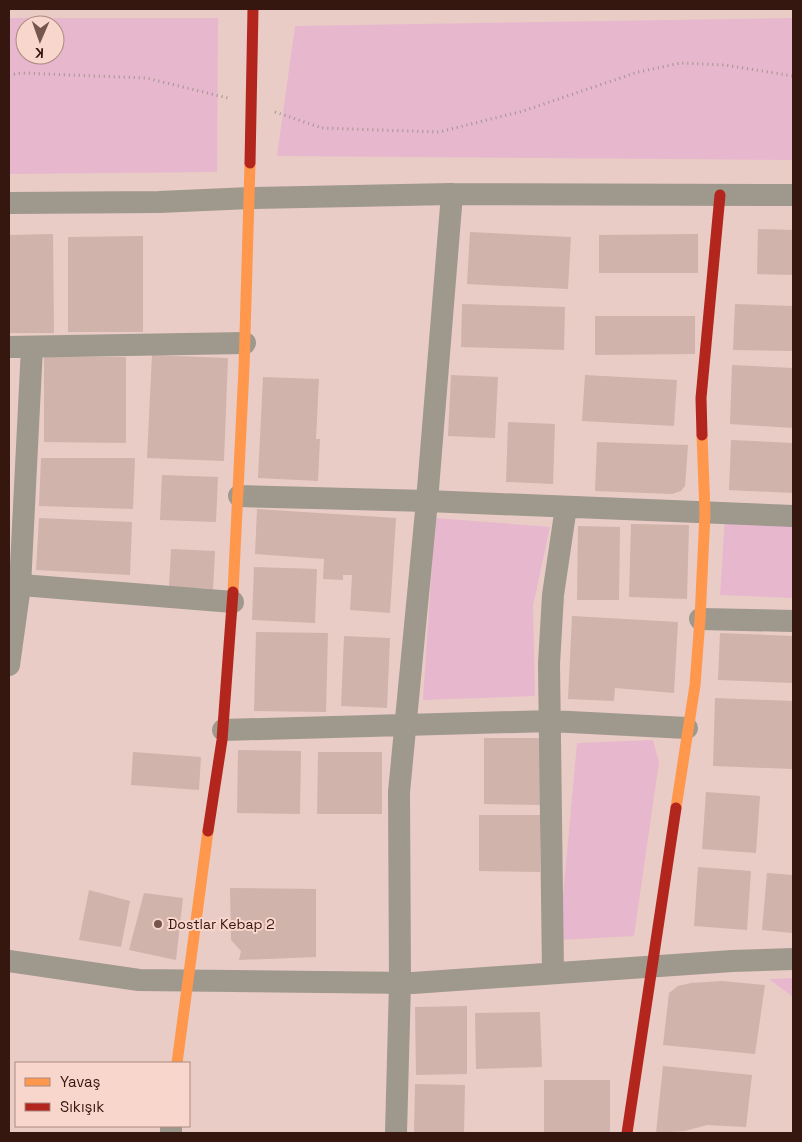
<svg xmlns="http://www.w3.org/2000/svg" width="802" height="1142" viewBox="0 0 802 1142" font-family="'Space Grotesk',sans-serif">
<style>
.green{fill:#e7b7ce;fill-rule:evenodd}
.building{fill:#d0b3ab}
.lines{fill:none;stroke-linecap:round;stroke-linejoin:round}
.path{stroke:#a0958d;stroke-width:3;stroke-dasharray:1 4;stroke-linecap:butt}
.street{stroke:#9f988d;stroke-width:22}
.slow{stroke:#ff974d;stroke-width:11}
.jam{stroke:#b3261e;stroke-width:11}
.poi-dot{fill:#75564f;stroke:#f9d6cc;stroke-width:2}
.labels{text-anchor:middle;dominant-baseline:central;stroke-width:4;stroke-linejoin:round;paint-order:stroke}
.poi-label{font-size:14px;fill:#36170f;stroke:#f9d6cc;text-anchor:start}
</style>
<rect width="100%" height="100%" fill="#e9ccc5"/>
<path class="green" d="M9 18H218L217 172 9 174ZM25 25H55V55H25Z
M793 18V160L277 156 295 26Z
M435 518 550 527 533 606 535 696 423 700Z
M725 518 793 524V598L720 595Z
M653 740 659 762 634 936 559 940 577 743Z
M793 978V997L769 979Z"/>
<path class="building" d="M758 229 793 230V275L757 274Z
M470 232 571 237 568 289 467 284Z
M53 234 54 333H9V235Z
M698 234V273H599V235Z
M143 236V332H68V237Z
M462 304 565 307 564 350 461 347Z
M735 304 793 306V351L733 350Z
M595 316H695V354L595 355Z
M152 355 228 358 224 461 147 458Z
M44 357H126V443L44 442Z
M732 365 793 368V428L730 424Z
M451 375 498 377 495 438 448 436Z
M585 375 677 380 674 426 582 421Z
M263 377 319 379 316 439H320L318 481 258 478Z
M508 422 555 424 553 484 506 482Z
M731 440 793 443V493L729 490Z
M597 442 688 445 685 486 681 491 672 494 595 491Z
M41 458H135L133 509 39 506Z
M162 475 218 477 216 522 160 520Z
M257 509 396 518 390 613 350 610 352 575H343V580L323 579 324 559 255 554Z
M39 518 132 522 130 575 36 570Z
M631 524 689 525 687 599 629 597Z
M578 526 620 527 619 600H577Z
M171 549 215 551 213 589 169 587Z
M254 567 317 569 315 623 252 620Z
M572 616 678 622 674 693 615 688 614 701 568 699Z
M256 632 328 633 326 712 254 711Z
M720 633 793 636V683L718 680Z
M344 636 390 638 387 708 341 706Z
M715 698 793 701V769L713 766Z
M484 738H542V805L484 804Z
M238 750 301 751 300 814 237 813Z
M133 752 201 757 199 790 131 785Z
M318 752H382V814H317Z
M706 792 760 796 756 853 702 849Z
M479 815H540V872L479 871Z
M698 867 751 871 747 930 694 926Z
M767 873 793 875 792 933 762 930Z
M230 888 316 889V957L239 960 241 951 231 940Z
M89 890 130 901 121 947 79 940Z
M144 893 183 898 176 960 129 950Z
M722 981 765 985 755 1054 663 1045 669 993 678 986 691 983Z
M467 1006V1074L416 1075 415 1007Z
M540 1012 542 1067 476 1069 475 1013Z
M663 1066 752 1075 746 1127 707 1125 685 1131 656 1133Z
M544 1080H610V1133H544Z
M415 1084 465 1085 464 1133H414Z"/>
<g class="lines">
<path class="path" d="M9 75 21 73 146 78 228 98
M275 112 322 128 439 132 523 111 638 72 681 63 725 65 793 76"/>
<path class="street" d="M9 203 159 202 250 198 452 194 793 195
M9 347 245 343
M239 496 427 501 793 516
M9 584 233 602
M700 619 793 621
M9 665 20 586 32 347
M223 730 550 721 687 728
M9 961 139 980 413 983 732 961 793 959
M553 973 549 664 553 595 566 507
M171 1133V1126
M396 1133 400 983 399 792 427 501 452 194"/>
<path class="slow" d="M233 592 244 368 250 163
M676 808 695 685 700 619 705 513 702 435
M177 1063 208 831"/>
<path class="jam" d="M250 163 253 9
M702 435 701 398 720 195
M208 831 222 740 233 592
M627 1133 676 808"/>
</g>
<circle class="poi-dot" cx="158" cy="924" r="5"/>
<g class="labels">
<g class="poi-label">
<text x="168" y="924">Dostlar Kebap 2</text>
</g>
</g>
<rect width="802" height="1142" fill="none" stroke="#36170f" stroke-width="20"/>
<rect x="15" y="1062" width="175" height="65" fill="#f9d6cc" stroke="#ab8a80"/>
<rect x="25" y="1078" width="25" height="8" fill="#ff974d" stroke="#ab8a80"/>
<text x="60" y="1087" font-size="15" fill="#36170f">Yavaş</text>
<rect x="25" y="1103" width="25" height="8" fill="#b3261e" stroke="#ab8a80"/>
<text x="60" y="1112" font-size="15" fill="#36170f">Sıkışık</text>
<g transform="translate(40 40) rotate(182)"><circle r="24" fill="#f9d6cc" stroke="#ab8a80"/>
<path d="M0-4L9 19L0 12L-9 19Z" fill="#75564f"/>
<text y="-8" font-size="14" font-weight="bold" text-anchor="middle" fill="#36170f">K</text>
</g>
</svg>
